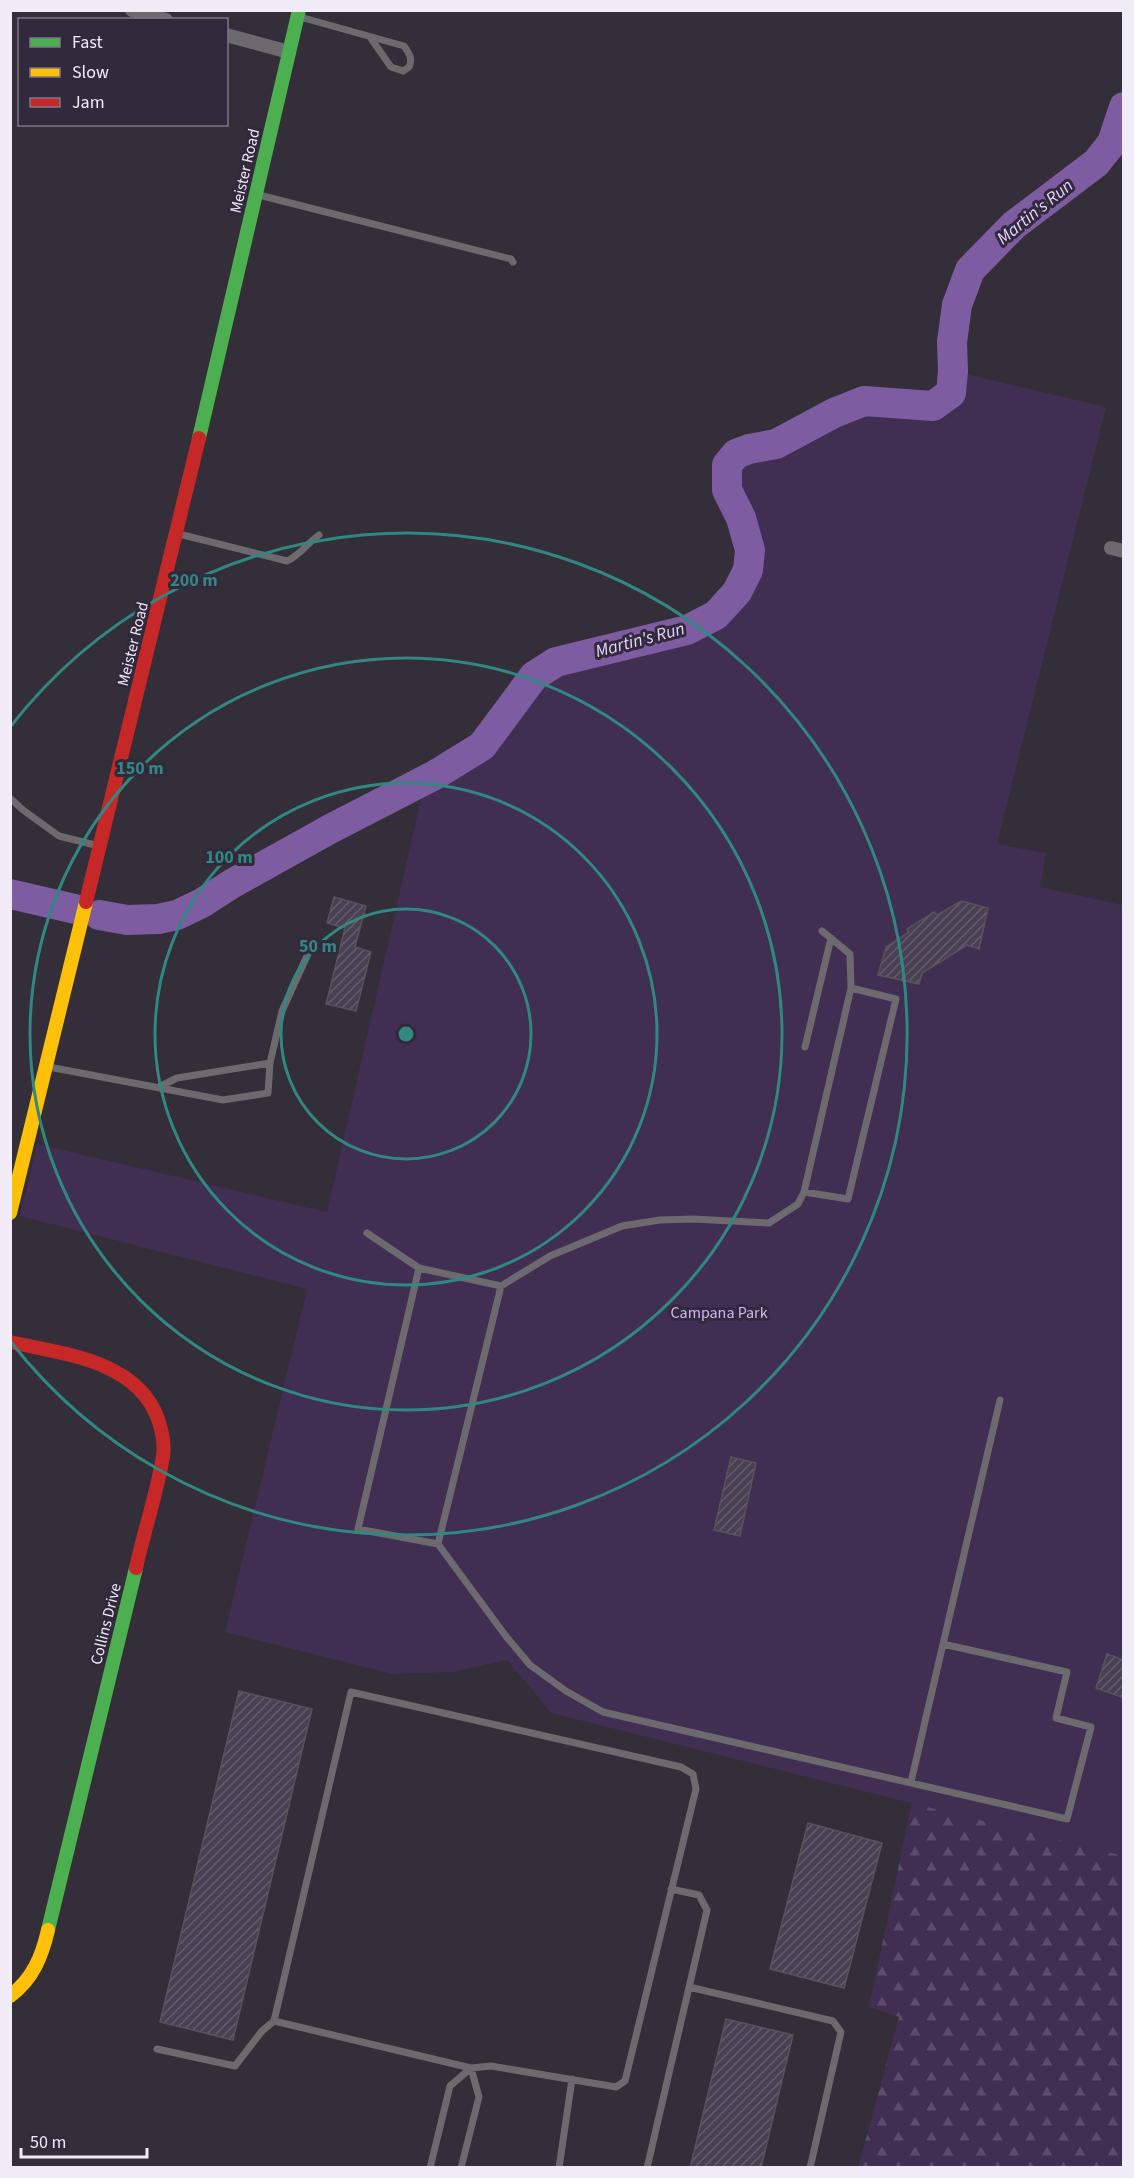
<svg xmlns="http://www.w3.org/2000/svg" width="1134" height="2178" viewBox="0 0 1134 2178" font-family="'Source Sans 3',sans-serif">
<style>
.forest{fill:url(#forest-firs)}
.park{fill:#402e53}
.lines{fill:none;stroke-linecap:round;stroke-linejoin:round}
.river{stroke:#7d5ca1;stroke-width:30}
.building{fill:url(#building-hatch);stroke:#57535b;stroke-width:1.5}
.lane{stroke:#6d6a6f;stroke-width:7}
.street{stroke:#6d6a6f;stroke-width:14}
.fast{stroke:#4caf50;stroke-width:14}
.slow{stroke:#ffc107;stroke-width:14}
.jam{stroke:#c62828;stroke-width:14}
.ring{fill:none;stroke:#318882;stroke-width:3}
.labels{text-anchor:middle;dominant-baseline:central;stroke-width:6;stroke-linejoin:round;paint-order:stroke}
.street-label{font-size:16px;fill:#f0ebf6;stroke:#322a3c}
.park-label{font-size:16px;fill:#d1b5f2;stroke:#322a3c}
.water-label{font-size:18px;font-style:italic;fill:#e5d3fd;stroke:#322a3c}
.centre{fill:#318882;stroke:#322a3c;stroke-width:3}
.ring-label{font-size:18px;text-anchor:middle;font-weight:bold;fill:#318882;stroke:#322a3c;stroke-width:6;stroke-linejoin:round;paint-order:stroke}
</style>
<defs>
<pattern id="forest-firs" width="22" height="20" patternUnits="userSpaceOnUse" patternTransform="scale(1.5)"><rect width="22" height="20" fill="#402e53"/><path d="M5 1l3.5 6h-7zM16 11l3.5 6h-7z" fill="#5c4c6c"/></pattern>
<pattern id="building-hatch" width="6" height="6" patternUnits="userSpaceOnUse" patternTransform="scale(1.5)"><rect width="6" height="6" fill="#4a4053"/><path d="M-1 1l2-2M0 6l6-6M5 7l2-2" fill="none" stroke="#645c6c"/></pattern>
</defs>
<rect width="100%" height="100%" fill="#332e38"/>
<path class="forest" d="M913 1797 1123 1849V2167L858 2168 899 2017 869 2007Z"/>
<path class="park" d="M953 371 1106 407 997 844 1046 853 1040 887 1123 905V1856L551 1713 507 1660 453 1672 392 1674 225 1632 307 1289 20 1216 37 1144 327 1212 425 781 482 746 534 676 556 662 687 630 716 615 737 592 748 570 750 550 741 518 727 490V465L736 454 749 449 776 444 834 413 864 401 933 406 951 393Z"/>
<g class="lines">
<path class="river" d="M10 894 75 909
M99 915 127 920 158 919 177 915 202 903 233 883 332 828 435 775 482 746 534 676 556 662 687 630 716 615 737 592 748 570 750 550 741 518 727 490V465L736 454 749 449 776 444 834 413 864 401 933 406 951 393 953 371 952 342 957 305 970 270 1014 225 1096 163 1112 143 1124 107"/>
</g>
<path class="building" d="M334 897 366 906 355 947 371 952 356 1011 326 1004 345 928 327 923Z
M961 901 988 908 979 949 967 945 922 973 919 984 878 975 886 947 909 932 907 929 934 912 937 915Z
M731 1457 756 1463 740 1536 714 1530Z
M1107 1654 1124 1660V1698L1096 1688Z
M239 1691 312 1709 233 2040 160 2022Z
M808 1823 882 1843 844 1988 770 1969Z
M726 2019 793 2035 761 2168H690Z"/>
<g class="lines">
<path class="lane" d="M300 17 404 46C409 53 413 59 409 67L403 71 391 67 370 37
M259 195 511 259 513 262
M179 534 287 561C299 556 308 543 319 535
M10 798 23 810 59 836 99 846
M822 931 850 954 851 988
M805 1047 831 938
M49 1067 223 1100 268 1093 270 1063 282 1011 312 945
M159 1087 177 1078 270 1063
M367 1233 419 1268 358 1529 438 1544 505 1635 530 1665 566 1691 603 1712 1067 1819 1091 1727 1056 1718 1067 1672 943 1644 911 1782
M419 1268 501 1286 438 1544
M501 1286 550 1256 622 1226 660 1220 693 1219 769 1223 798 1204 804 1192 848 1199 896 999 851 988 804 1192
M943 1644 1000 1400
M689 1987 833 2021 841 2032 810 2168
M157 2049 235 2066 262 2031 274 2021
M430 2168 450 2086 471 2068 491 2066 616 2087 625 2081 696 1789 693 1774 681 1767 351 1692 274 2021 471 2068
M461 2168 479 2097 471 2068
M559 2168 572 2079
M647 2168 707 1910 699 1895 671 1889"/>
<path class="street" d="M132 10 166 20
M226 35 289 52
M1111 548 1124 551"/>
<path class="fast" d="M199 438 299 10
M48 1930 136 1568"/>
<path class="slow" d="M10 1213 86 902
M10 1996C33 1979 42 1956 48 1930"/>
<path class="jam" d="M86 902 199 438
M10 1342C63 1354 137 1360 158 1419 162 1431 165 1443 163 1456 157 1493 144 1531 136 1568"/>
</g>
<g class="ring">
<circle cx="406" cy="1034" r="125"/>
<circle cx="406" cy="1034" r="251"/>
<circle cx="406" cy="1034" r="376"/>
<path d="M11 726A501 501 0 1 1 11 1342"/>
</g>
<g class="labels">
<g class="street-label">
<text transform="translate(245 171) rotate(-77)">Meister Road</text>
<text transform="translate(133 644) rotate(-76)">Meister Road</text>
<text transform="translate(106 1624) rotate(-76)">Collins Drive</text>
</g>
<g class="park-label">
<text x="719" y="1313">Campana Park</text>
</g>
<g class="water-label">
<text transform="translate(1035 212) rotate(-39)">Martin's Run</text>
<text transform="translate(640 640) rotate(-15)">Martin's Run</text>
</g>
</g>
<circle cx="406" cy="1034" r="9" class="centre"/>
<g class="ring-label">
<text x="194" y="586">200 m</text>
<text x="140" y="774">150 m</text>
<text x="229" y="863">100 m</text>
<text x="318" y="952">50 m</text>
</g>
<rect width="1134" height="2178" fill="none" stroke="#f0ebf6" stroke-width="24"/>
<rect x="18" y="18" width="210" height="108" fill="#322a3c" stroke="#7e7786" stroke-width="1.5"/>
<rect x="30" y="38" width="30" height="9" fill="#4caf50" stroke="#7e7786" stroke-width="1.5"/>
<text x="72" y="48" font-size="18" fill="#f0ebf6">Fast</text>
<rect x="30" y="68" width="30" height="9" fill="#ffc107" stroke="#7e7786" stroke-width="1.5"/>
<text x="72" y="78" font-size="18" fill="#f0ebf6">Slow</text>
<rect x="30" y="98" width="30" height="9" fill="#c62828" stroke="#7e7786" stroke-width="1.5"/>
<text x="72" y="108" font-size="18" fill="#f0ebf6">Jam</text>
<path d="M21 2148v9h126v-9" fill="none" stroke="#f0ebf6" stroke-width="3"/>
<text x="30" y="2148" font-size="18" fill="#f0ebf6" stroke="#322a3c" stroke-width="4.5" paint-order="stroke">50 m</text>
</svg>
